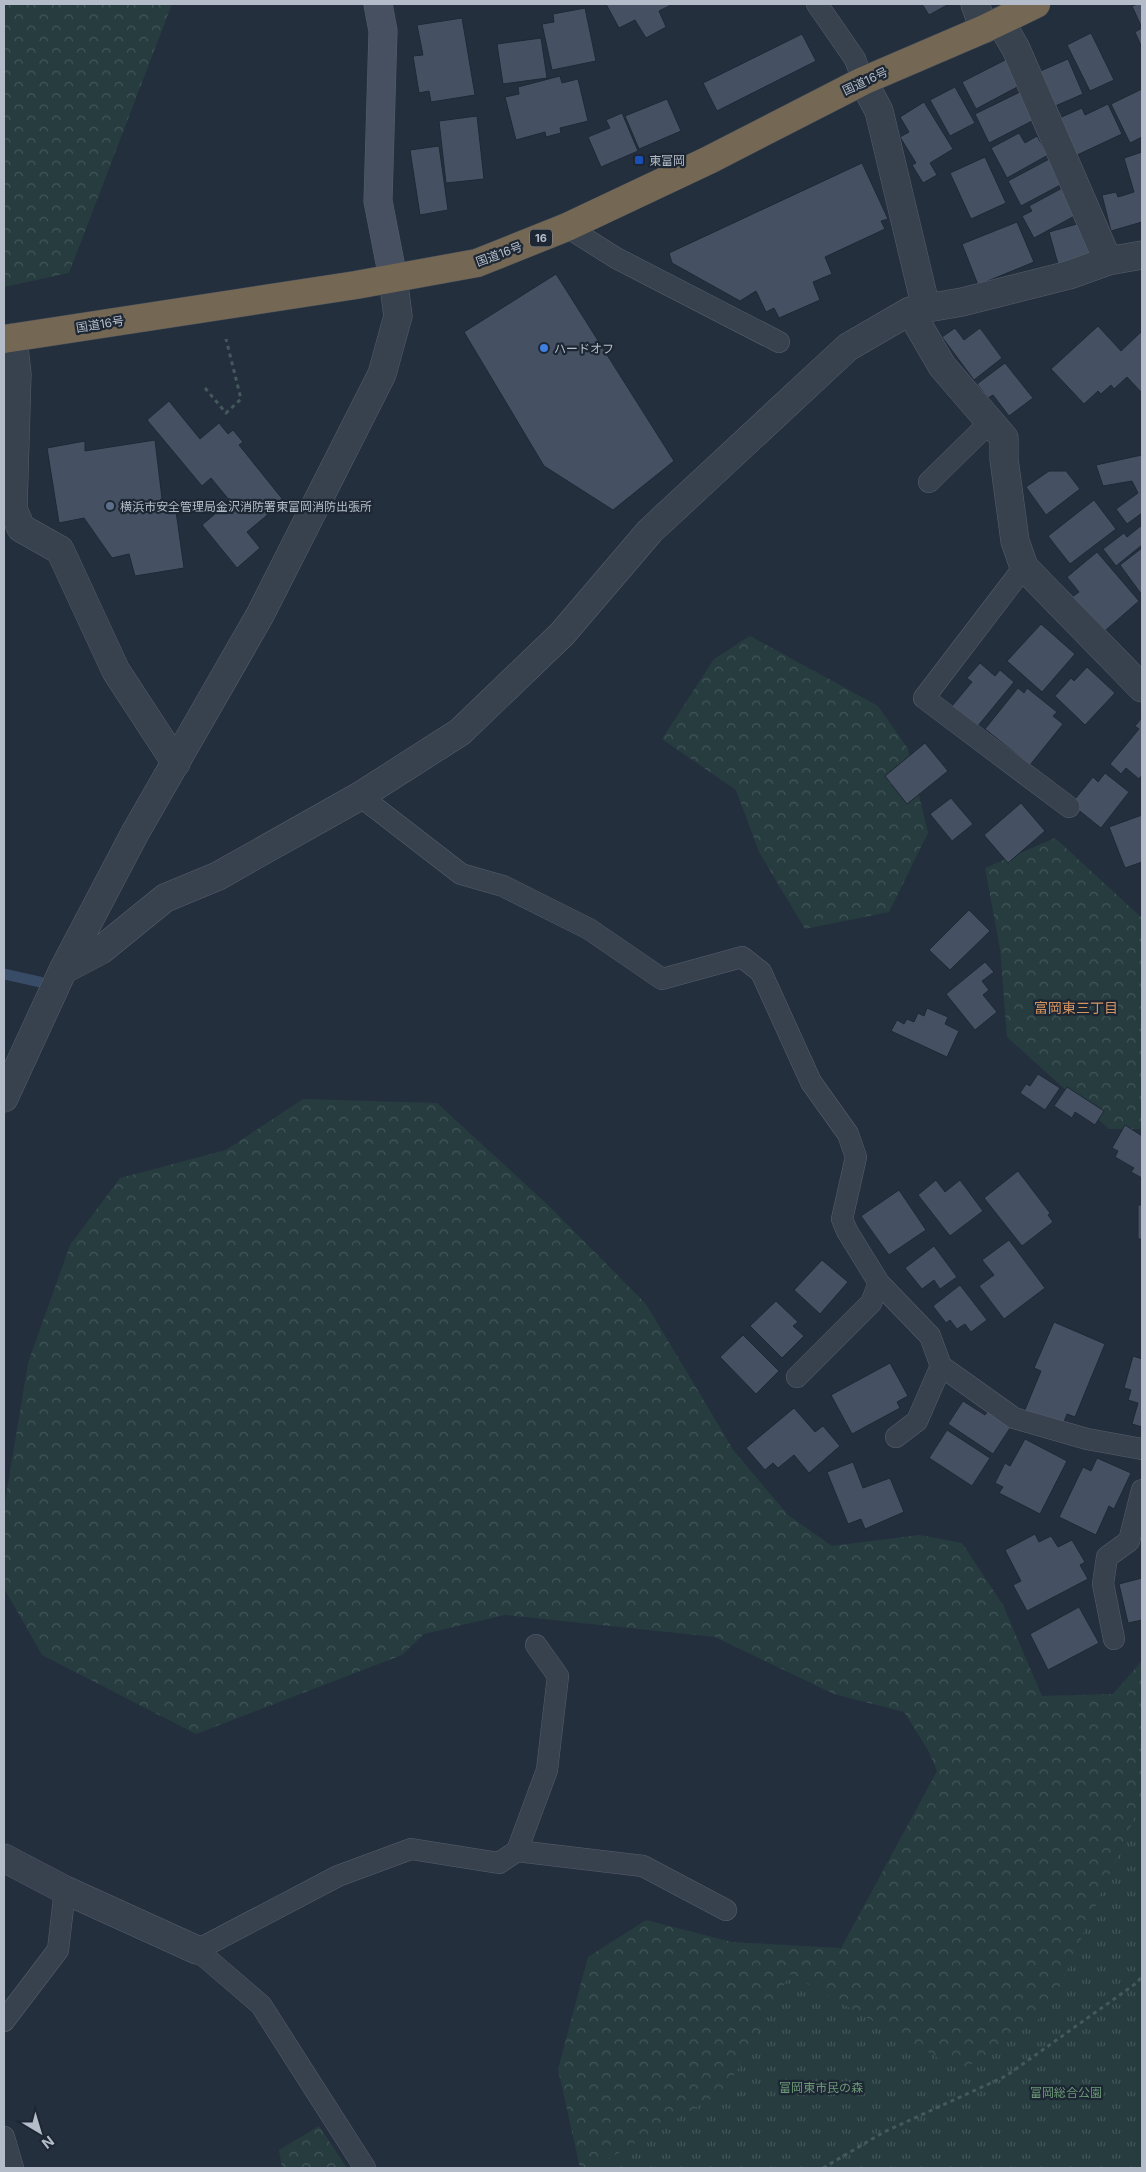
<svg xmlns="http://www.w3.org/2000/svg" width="1146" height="2172" viewBox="0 0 1146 2172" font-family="Inter,'Noto Sans JP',sans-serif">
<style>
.forest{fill:url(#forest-crowns)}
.park{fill:url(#park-tufts)}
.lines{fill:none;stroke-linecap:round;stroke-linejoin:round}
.stream{stroke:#394c67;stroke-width:11}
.building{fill:#455162;stroke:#1f2835}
.lane-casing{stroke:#565f6c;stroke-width:22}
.street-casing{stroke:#565f6c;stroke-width:29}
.secondary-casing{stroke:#565f6c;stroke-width:29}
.highway-casing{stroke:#434c59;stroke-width:29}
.path{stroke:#44595c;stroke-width:3;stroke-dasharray:4 4;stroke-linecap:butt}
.lane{stroke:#38414e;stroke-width:21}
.street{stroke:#38414e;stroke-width:28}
.secondary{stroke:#465061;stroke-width:28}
.highway{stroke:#746855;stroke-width:28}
.transit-dot{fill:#1a4fb4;stroke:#1d2633;stroke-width:2}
.shop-dot{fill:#3f7fe0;stroke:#1d2633;stroke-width:2}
.service-dot{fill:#5c6f8a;stroke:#1d2633;stroke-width:2}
.labels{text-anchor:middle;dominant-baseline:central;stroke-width:4.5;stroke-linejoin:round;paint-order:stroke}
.shield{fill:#1d2633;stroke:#878f9c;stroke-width:1}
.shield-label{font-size:11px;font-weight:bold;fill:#b4bcc9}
.street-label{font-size:12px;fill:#b4bcc9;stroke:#1d2633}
.poi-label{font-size:12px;fill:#b4bcc9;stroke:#1d2633;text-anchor:start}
.park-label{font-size:12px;fill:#6b9a76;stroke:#1d2633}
.neighbourhood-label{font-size:14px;fill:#d59563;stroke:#1d2633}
</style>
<defs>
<pattern id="forest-crowns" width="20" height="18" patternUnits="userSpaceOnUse" patternTransform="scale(1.25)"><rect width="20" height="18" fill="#263c3f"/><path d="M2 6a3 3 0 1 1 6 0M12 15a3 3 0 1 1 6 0" fill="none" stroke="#435659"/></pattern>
<pattern id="park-tufts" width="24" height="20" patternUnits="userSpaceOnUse" patternTransform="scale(1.25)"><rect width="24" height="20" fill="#263c3f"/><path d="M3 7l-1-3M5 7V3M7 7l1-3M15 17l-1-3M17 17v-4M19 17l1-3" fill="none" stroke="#435659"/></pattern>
</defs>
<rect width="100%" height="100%" fill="#242f3e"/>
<path class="forest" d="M4 4H172L69 273 4 287Z
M750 636 878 706 908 749 928 833 889 912 805 929 759 852 736 790 662 739 714 659Z
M1055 838 1142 918V1129H1109L1007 1037 1000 949 985 868Z
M303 1099 437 1103 548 1205 646 1304 734 1451 788 1515 832 1546 919 1535 962 1543 1003 1605 1042 1696 1113 1694 1142 1661V2119L1095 2168H580L558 2069 588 1957 646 1920 732 1942 841 1948 937 1771 928 1750 904 1712 834 1694 715 1637 505 1615 424 1634 402 1655 196 1734 42 1655 4 1588V1508L28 1363 70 1245 120 1178 226 1150Z
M319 2126 347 2168H282L279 2150Z"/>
<path class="park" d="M1142 1801V2168H597L608 2159 726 2090 790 1974 961 2071 1048 2013Z"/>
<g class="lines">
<path class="stream" d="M4 974 40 982"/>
</g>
<path class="building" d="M606 4H673L659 11 666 27 646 38 635 20 619 28Z
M922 4H949L929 15Z
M1138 4H1142V28L1132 6Z
M585 8 596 61 552 70 542 24 554 22 553 14Z
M462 18 475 95 431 102 429 91 419 93 413 56 423 55 417 25Z
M1142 28V48L1135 32Z
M1091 33 1114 80 1090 91 1067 45Z
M802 34 816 61 717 111 703 83Z
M541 38 547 78 503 84 497 44Z
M1007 59 1021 85 976 109 962 82Z
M1068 59 1083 94 1053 107 1038 72Z
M560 76 562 83 578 79 588 121 560 128 561 133 546 137 545 132 516 140 505 97 519 94 518 87Z
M955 87 975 123 950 136 930 100Z
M1142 89V137L1130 143 1111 104Z
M1022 91 1036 119 989 143 975 114Z
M667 99 681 131 639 149 625 116Z
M924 102 953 149 930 163 937 175 923 183 912 165 916 163 900 137 909 132 900 117Z
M1108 104 1122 134 1075 156 1057 119 1082 108 1085 115Z
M622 113 638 151 601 167 588 137 610 128 606 120Z
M477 116 484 179 446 183 439 121Z
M1019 133 1025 143 1037 136 1048 155 1007 178 991 148Z
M439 146 448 210 420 215 410 150Z
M1142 152V222L1111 231 1102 195 1116 192 1118 197 1134 192 1124 158Z
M985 157 1006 203 971 219 950 173Z
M1053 157 1066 182 1021 206 1008 181Z
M862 163 888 219 881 221 885 229 825 257 832 274 813 282 820 300 779 318 774 308 766 312 756 291 740 301 672 263 669 253Z
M1066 186 1080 213 1034 238 1022 216 1032 211 1029 206Z
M1017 222 1034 262 978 285 962 244Z
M1084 222 1092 255 1058 264 1049 232Z
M556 274 674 461 613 510 544 466 464 332Z
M1098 326 1121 351 1142 331V393L1127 377 1114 389 1111 385 1101 394 1098 391 1084 404 1051 369Z
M955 328 964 340 980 328 1002 358 974 380 942 337Z
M1005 363 1033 398 1009 416 993 395 988 398 977 384Z
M169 401 200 439 219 423 228 434 233 430 243 442 239 445 284 501 247 532 260 548 237 568 202 525 230 501 211 478 202 486 147 420Z
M155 440 163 507 175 504 184 568 135 576 129 554 112 558 84 518 59 523 47 448 85 441V451Z
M1142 455V513L1127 524 1116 509 1138 493 1132 481 1103 486 1096 465Z
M1049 471H1066L1080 489 1046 515 1026 487Z
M1094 500 1116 529 1070 564 1048 536Z
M1142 525V545L1116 566 1103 549 1124 533 1127 537Z
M1142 548V595L1120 565Z
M1097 552 1139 601 1099 636 1068 600 1079 592 1067 577Z
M1041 624 1075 654 1042 692 1007 661Z
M980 663 995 676 1000 670 1014 682 977 727 952 706 972 682 967 678Z
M1087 667 1115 693 1085 725 1055 696 1071 678 1074 681Z
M1018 688 1024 693 1027 688 1057 712 1053 716 1063 724 1030 765 985 729Z
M1142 718V775L1139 779 1126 768 1121 774 1110 764 1139 729 1135 726Z
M925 743 948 771 907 804 885 776Z
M1105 773 1129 792 1101 828 1071 804 1093 777 1098 782Z
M951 798 973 824 952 841 930 814Z
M1021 803 1045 831 1008 863 984 835Z
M1142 815V862L1125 868 1109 827Z
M969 910 990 931 950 970 929 950Z
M985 962 994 972 982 981 989 990 983 995 997 1012 975 1030 946 994Z
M927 1008 948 1017 945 1024 959 1031 947 1057 891 1031 897 1020 904 1024 907 1019 914 1022 918 1013 924 1016Z
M1038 1074 1060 1088 1045 1110 1020 1093 1026 1084 1030 1086Z
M1067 1087 1104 1111 1095 1125 1075 1112 1072 1118 1054 1106Z
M1125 1125 1142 1136V1178L1131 1172 1134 1168 1115 1157 1118 1151 1112 1148Z
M1018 1171 1050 1213 1048 1215 1053 1222 1022 1246 984 1198Z
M936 1180 945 1192 960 1180 983 1211 950 1236 918 1195Z
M899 1190 926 1230 889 1255 861 1216Z
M1138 1205H1142V1239H1138Z
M1009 1240 1045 1288 1004 1319 979 1286 994 1275 982 1260Z
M934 1246 957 1277 940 1289 934 1280 922 1289 905 1268Z
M822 1260 848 1282 820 1314 794 1290Z
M960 1285 987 1320 971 1332 965 1324 957 1329 950 1320 946 1323 933 1306Z
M776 1301 798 1322 793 1326 804 1336 782 1358 750 1326Z
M1054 1322 1105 1344 1075 1417 1067 1414 1062 1427 1024 1412 1041 1371 1034 1368Z
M743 1335 779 1371 756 1394 720 1357Z
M1133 1356 1142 1359V1427L1132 1424 1138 1403 1128 1400 1131 1390 1124 1388Z
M890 1363 908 1396 897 1402 900 1408 852 1434 831 1395Z
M963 1401 985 1415 989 1409 1012 1425 993 1454 948 1424Z
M794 1408 815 1432 823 1426 840 1446 809 1473 794 1455 778 1468 773 1463 765 1470 746 1448Z
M947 1430 990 1458 972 1486 929 1458Z
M1025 1439 1067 1461 1040 1514 999 1493 1003 1487 995 1483 1005 1463 1010 1466Z
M1097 1458 1131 1473 1114 1509 1109 1506 1096 1535 1059 1517 1083 1467 1091 1471Z
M853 1462 863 1488 890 1478 904 1512 865 1529 861 1519 848 1524 827 1472Z
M1035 1534 1039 1542 1051 1536 1058 1547 1072 1540 1085 1562 1080 1565 1088 1579 1027 1611 1013 1585 1021 1581 1005 1550Z
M1142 1578V1620L1128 1623 1119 1584Z
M1079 1607 1099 1643 1048 1670 1030 1634Z"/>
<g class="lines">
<g class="lane-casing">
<path id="lane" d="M817 4 855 59 863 81
M567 227 616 258 779 342
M929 482 990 422
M1024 567 924 698 1069 807
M360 796 461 874 503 886 589 929 662 979 742 957 761 972 811 1082 848 1134 856 1157 842 1219 847 1231 879 1283 930 1336 941 1366 1014 1418 1087 1439 1142 1449
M797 1377 871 1303 879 1283
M896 1437 917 1421 941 1366
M1114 1639 1103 1584 1107 1557 1129 1541 1142 1490
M517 1851 643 1866 726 1910
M4 2021 58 1950 65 1890
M4 2137 13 2168
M365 2168 261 2005 197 1950 338 1876 411 1849 499 1863 517 1851 547 1770 558 1676 536 1645"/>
</g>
<g class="street-casing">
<path id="street" d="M975 4 984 29
M1000 21 1016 49 1108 261
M863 81 879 111 926 308
M910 311 942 366 1004 438V459L1015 541 1024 567 1142 688
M13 338 17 374 13 509 21 528 60 550 116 671 176 763
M63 970 101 950 165 898 218 876 360 796 460 732 562 634 650 531 848 347 910 311 962 302 1069 275 1108 261 1142 255
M4 1098 63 970 135 833 260 615 382 374 398 316 393 278
M4 1858 65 1890 197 1950"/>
</g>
<g class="secondary-casing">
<path id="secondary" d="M378 4 383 31 378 201 393 278"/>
</g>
<g class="highway-casing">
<path id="highway" d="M4 339 356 285 477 263 567 227 709 160 863 81 984 29 1036 4"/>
</g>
<path class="path" d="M205 388 226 413 241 399 226 339
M823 2168 884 2132 1006 2076 1138 1982 1142 1975"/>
<use href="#lane" class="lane"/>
<use href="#street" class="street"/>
<use href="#secondary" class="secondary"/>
<use href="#highway" class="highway"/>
</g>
<rect class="transit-dot" x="634" y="155" width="10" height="10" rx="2.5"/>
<circle class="shop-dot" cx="544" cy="348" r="5"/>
<circle class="service-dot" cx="110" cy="506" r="5"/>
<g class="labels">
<rect class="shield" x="530" y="229.5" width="22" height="17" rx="4"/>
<g class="shield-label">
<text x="541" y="238">16</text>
</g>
<g class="street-label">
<text transform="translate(865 81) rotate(-25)">国道16号</text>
<text transform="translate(499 254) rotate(-20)">国道16号</text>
<text transform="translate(100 324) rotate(-9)">国道16号</text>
</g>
<g class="poi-label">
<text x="649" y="160">東富岡</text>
<text x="554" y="348">ハードオフ</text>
<text x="120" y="506">横浜市安全管理局金沢消防署東富岡消防出張所</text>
</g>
<g class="park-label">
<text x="821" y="2087">富岡東市民の森</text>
<text x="1066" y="2092">富岡総合公園</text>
</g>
<g class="neighbourhood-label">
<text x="1076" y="1007">富岡東三丁目</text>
</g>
</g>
<rect width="1146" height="2172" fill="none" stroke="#b4bcc9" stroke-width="10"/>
<g transform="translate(40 2132) rotate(142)" stroke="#1d2633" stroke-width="4" paint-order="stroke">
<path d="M0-4L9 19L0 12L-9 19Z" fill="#b4bcc9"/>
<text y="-8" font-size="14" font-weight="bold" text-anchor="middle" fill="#b4bcc9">N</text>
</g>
</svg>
